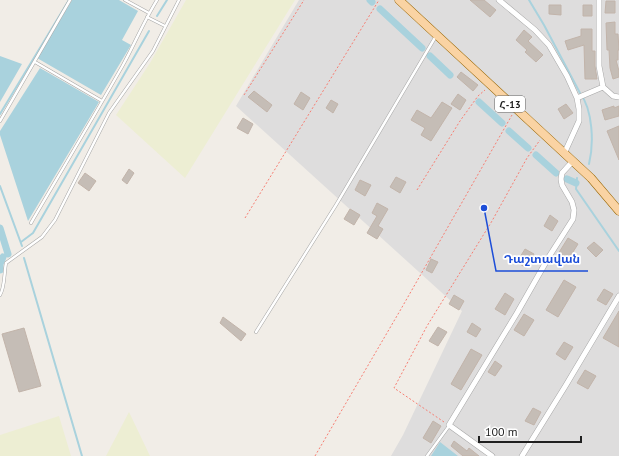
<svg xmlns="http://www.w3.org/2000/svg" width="619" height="456" viewBox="0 0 619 456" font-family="'PT Sans','Noto Sans Armenian',sans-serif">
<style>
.residential{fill:#dedddd}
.farmland{fill:#edeed3}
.water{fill:#a9d2dd}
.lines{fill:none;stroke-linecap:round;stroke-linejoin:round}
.stream{stroke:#a9d2dd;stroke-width:2}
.canal{stroke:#a9d2dd;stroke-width:7}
.building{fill:#c5bdb6;stroke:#c2b4aa}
.lane-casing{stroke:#a7a7a7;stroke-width:3.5}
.street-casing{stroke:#a7a7a7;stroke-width:6}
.primary-casing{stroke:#996603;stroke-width:9}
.path{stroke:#f77e72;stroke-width:1;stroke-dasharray:2 2;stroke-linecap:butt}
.lane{stroke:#fff;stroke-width:2.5}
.street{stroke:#fff;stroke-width:5}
.primary{stroke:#fad3a3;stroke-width:8}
.labels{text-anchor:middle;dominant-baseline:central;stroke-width:3.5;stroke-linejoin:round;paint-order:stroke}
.shield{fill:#fff;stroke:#636363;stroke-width:1}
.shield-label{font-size:10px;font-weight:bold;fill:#202020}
.leader{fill:none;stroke:#1d4ed8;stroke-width:1.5}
.callout-dot{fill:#1d4ed8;stroke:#fff;stroke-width:1.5}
.callout-label{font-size:12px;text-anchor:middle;font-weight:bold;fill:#1d4ed8;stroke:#fff;stroke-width:3.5;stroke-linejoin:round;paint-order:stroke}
</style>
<rect width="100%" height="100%" fill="#f1ede7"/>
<path class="residential" d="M299 0H619V456H391L403 435 462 311 236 106Z"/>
<path class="farmland" d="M186 0H295L185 178 116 115 150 63Z
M129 412 150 456H106Z
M59 416 71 456H0V435Z"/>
<path class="water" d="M72 0H119L138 11 122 40 131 45 101 95 37 58Z
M0 56 22 64 0 102Z
M40 68 99 102 28 221 0 135V131Z
M440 442 458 456H431Z"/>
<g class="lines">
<path class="stream" d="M529 0 544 25 580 93C593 110 594 144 589 164
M157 16 167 0
M0 114 69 0
M577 178 576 189 619 251
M0 186 22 246
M21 242 33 233 149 31
M24 258 82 456"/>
<path class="canal" d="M370 0 372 2
M380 9 422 48
M430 56 450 75
M479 102 502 123
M509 131 528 148
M536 155 556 173
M567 179 576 183
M0 228 8 254
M0 270V264L3 257"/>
</g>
<path class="building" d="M470 0H484L496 10 490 17Z
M606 1H615V13H605Z
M549 5H561V15L549 14Z
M583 5H592V16H583Z
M615 22V34H618L619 50H618V60H616L619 71V77L613 79 610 68 609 50H607L606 23Z
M581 29H592V51H595V66L597 79H585L584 45 568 50 565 41 581 36Z
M524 30 532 37 528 41 543 55 536 62 525 52 527 50 516 40Z
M461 72 478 85 473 91 457 77Z
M254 91 272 105 267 112 248 97Z
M301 92 310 98 303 110 294 104Z
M458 94 466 100 460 110 451 104Z
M331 100 338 104 333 113 326 108Z
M442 102 452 108 431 141 421 135 425 128 411 120 417 110 431 118Z
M566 104 573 113 564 119 558 109Z
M614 106V108L619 106V116L605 120 602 110Z
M243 118 253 124 248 134 237 128Z
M619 126V160L607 131Z
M129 169 134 173 127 184 122 180Z
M85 173 96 181 89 191 78 183Z
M396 177 406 182 400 193 390 187Z
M360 180 371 185 365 196 355 190Z
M377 203 388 209 378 226 383 229 377 239 367 233 377 216 372 213Z
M350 209 360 215 354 225 344 219Z
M550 215 558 221 552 231 544 226Z
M568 238 578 244 568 260 558 254Z
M594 242 603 250 596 257 587 248Z
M525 249 534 254 526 268 517 262Z
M431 259 438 262 432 273 426 270Z
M564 280 576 287 558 317 546 310Z
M604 289 613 294 606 305 597 300Z
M505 293 514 299 505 315 495 309Z
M454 295 464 301 459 310 449 304Z
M619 311V347L603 338Z
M524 314 534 320 524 336 514 330Z
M223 317 246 334 241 341 220 323Z
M472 323 481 329 476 337 467 332Z
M438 327 447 332 438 346 429 341Z
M24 328 41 386 19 392 2 334Z
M564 342 573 347 565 360 556 354Z
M471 349 482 355 461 390 451 384Z
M495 361 502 366 495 376 488 372Z
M585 370 596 376 588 389 577 383Z
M533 408 541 412 534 425 525 421Z
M433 421 441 426 431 443 423 438Z
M454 441 467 451 469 448 479 456H463L451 446Z"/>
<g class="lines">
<g class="lane-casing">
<path id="lane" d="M125 0 149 13
M147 17 165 26
M35 62 102 101
M0 121 70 0
M31 223C62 170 93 118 123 65 135 43 144 21 157 0
M0 295C5 287 4 273 6 263L42 237 55 220 109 113 153 51 179 0
M256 332 336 205 436 36
M427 456 449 426"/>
</g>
<g class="street-casing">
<path id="street" d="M499 0 535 30 549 45 567 76 577 98 579 109V121L564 154
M599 0V66L603 87 613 96 619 97
M577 98 603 87
M492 456 449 425 517 313 550 255 573 219 574 210 572 202 562 185 561 179 562 173 572 162
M522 456 566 385 619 296"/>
</g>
<g class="primary-casing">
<path id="primary" d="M399 0 591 178 619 211"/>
</g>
<path class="path" d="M244 95 304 0
M417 190 460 121 478 96 485 90
M245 218 379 0
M444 422 394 388 427 326 492 221 527 158 540 140
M315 456 401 309 512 115"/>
<use href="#lane" class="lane"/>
<use href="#street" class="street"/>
<use href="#primary" class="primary"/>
</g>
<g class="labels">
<rect class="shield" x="495" y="96" width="30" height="16" rx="3"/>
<g class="shield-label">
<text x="510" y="104">Հ-13</text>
</g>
</g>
<path class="leader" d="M484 208L496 271H588"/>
<circle class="callout-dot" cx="484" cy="208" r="4"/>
<g class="callout-label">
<text x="542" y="263">Դաշտավան</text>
</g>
<path d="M479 436v6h102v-6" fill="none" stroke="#202020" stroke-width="2"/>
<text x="485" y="436" font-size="12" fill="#202020" stroke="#ffffff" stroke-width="3" paint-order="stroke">100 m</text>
</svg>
